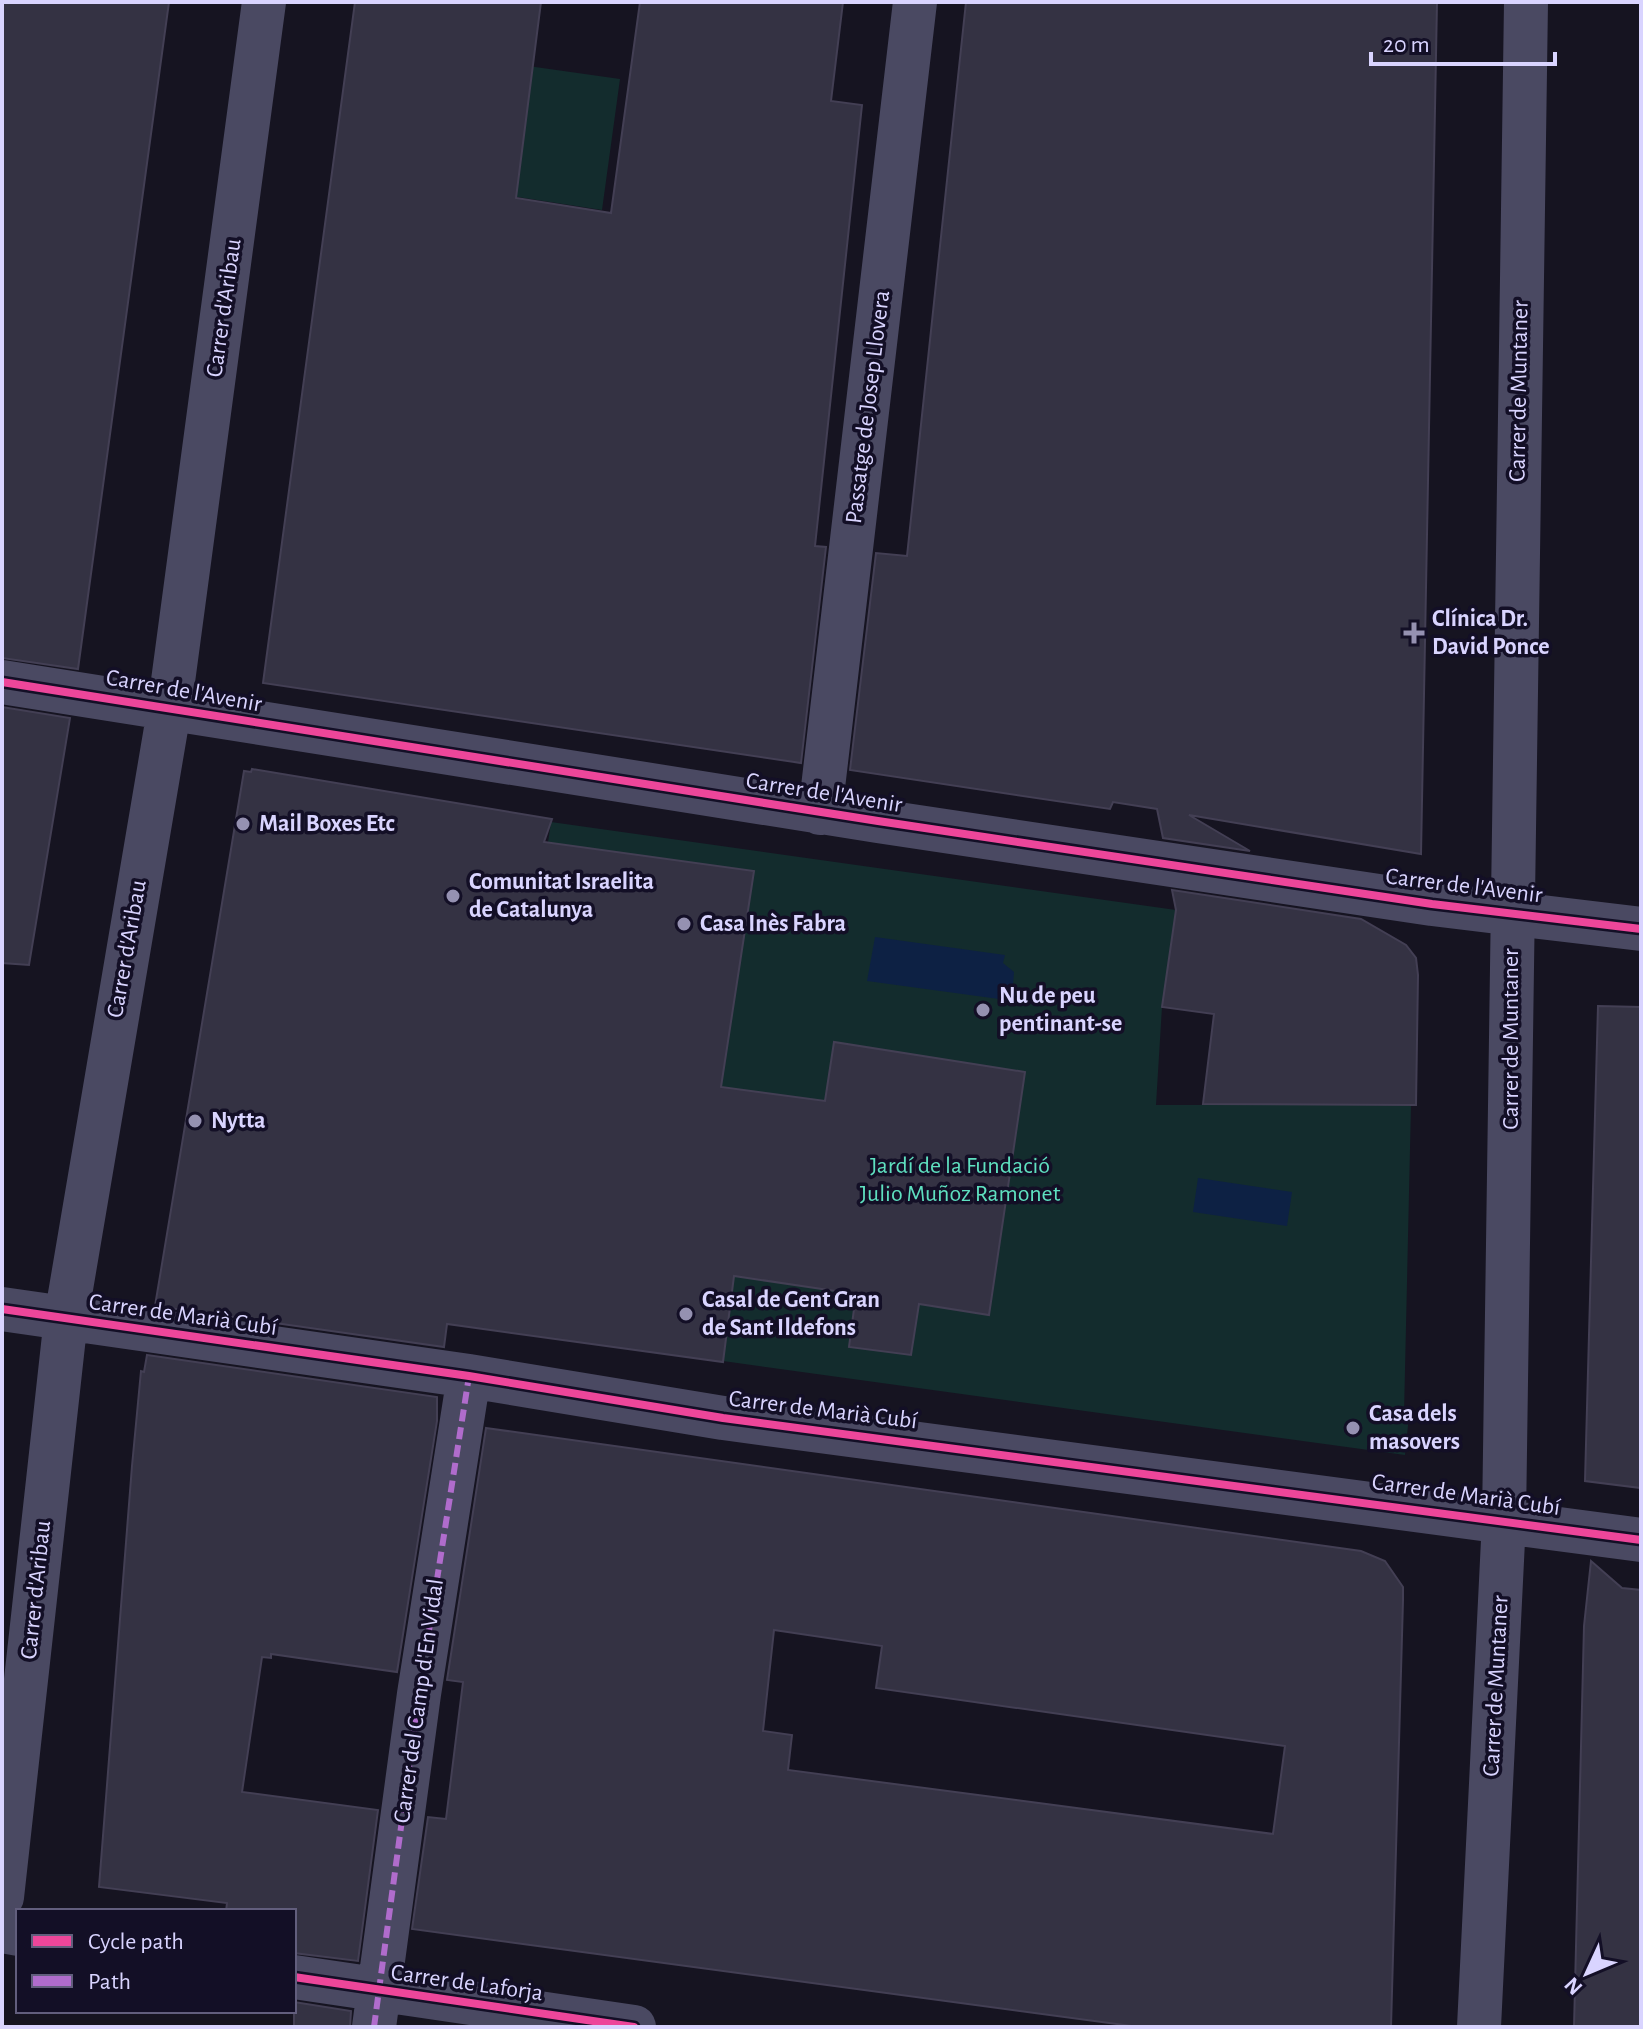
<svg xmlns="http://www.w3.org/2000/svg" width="1643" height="2029" viewBox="0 0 1643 2029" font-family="'Alegreya Sans',sans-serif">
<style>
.green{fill:#132c2d}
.water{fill:#0d2144}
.building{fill:#343243;stroke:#433f54;stroke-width:2;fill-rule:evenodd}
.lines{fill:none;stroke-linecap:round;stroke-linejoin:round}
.minor{stroke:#4a4962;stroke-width:44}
.quiet{stroke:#b06ccc;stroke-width:6;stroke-dasharray:12 6;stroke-linecap:butt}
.cycleway-casing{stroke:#130f26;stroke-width:13}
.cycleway{stroke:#ed469a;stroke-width:8}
.poi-dot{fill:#9591b1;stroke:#130f26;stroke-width:3}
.labels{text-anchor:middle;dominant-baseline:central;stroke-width:7;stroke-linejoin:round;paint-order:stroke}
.street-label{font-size:24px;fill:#d9d4ff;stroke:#130f26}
.poi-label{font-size:24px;font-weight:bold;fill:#d9d4ff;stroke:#130f26;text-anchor:start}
.park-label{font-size:24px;fill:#5fe0c0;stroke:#130f26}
</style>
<rect width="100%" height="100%" fill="#161421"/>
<path class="green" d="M521 65 620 79 602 210 504 195C526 153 531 111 521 65Z
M551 822 1176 910 1162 1007 1156 1105H1411L1404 1414 1409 1416 1405 1455 723 1361 756 1107 745 1092 735 1089 516 1057Z"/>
<path class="water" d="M875 937 1005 955 1003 963 1014 972 1013 985 1000 992 999 999 867 981Z
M1198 1178 1292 1192 1287 1226 1193 1212Z"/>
<path class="building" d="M2 2H169L78 669 2 658Z
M355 2H541L516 198 611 213 640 2H843L831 101 862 105 815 546 826 547 801 763 263 683Z
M966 2H1437L1421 854 1189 815 1250 851 1163 838 1157 809 1113 802 1110 809 850 770 876 553 907 556Z
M2 707 70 718 29 965 2 963Z
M252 769 552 819 544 842 754 871 721 1087 825 1101 834 1042 1025 1072 989 1315 919 1304 911 1355 849 1347 856 1294 734 1276 723 1362 447 1324 444 1347 155 1306 244 771 251 772Z
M1172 890 1361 919 1406 945 1416 958 1418 975 1416 1105 1203 1104 1214 1014 1162 1007 1176 910Z
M1598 1006 1641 1007V1488L1585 1481Z
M147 1355 437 1397V1421L397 1672 271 1654V1658L262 1657 242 1792 378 1810 358 1961 294 1953V1911H226L227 1903 99 1887 132 1466 141 1371 144 1372Z
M486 1428 1361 1551 1385 1561 1403 1587V1600L1391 2027H1139L412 1929 428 1817 446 1819 463 1682 447 1680ZM774 1630 882 1646 876 1688 1285 1746 1273 1834 788 1770 792 1735 763 1731Z
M1591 1561 1622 1588 1641 1590V2027H1574L1584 1626Z
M294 2002 351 2011 350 2027H294Z"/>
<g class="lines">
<path class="minor" d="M2 682 878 821 1432 904 1641 929
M820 813 915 2
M2 1309 469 1376 723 1418 1641 1540
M2 1897 66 1318 169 711 264 2
M2 1931 18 1934
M294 1977 634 2027
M374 2027 419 1694 469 1376
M1479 2027 1504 1520 1526 2"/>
<path class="quiet" d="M374 2027 419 1694 469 1376"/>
<g class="cycleway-casing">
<path id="cycleway" d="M2 682 878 821 1432 904 1641 929
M2 1309 469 1376 723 1418 1641 1540
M294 1977 634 2027"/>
</g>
<use href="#cycleway" class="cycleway"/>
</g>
<g class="poi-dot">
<path d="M1410 621h8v8h8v8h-8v8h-8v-8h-8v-8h8z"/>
<circle cx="243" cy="824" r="8"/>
<circle cx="453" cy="896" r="8"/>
<circle cx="684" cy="924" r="8"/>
<circle cx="983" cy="1010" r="8"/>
<circle cx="195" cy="1121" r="8"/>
<circle cx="686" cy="1314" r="8"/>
<circle cx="1353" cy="1428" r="8"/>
</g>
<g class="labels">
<g class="street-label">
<text transform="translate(224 308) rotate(-82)">Carrer d'Aribau</text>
<text transform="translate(1519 391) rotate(-89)">Carrer de Muntaner</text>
<text transform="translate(868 407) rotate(-83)">Passatge de Josep Llovera</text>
<text transform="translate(184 691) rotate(10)">Carrer de l'Avenir</text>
<text transform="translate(824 793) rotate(9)">Carrer de l'Avenir</text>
<text transform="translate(1464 886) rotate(7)">Carrer de l'Avenir</text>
<text transform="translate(127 949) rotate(-80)">Carrer d'Aribau</text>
<text transform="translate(1511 1039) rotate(-90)">Carrer de Muntaner</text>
<text transform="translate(183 1315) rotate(8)">Carrer de Marià Cubí</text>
<text transform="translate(823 1410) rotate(7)">Carrer de Marià Cubí</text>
<text transform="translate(1466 1495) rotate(8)">Carrer de Marià Cubí</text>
<text transform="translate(36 1590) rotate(-84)">Carrer d'Aribau</text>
<text transform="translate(1496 1686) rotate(-87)">Carrer de Muntaner</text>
<text transform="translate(419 1701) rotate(-82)">Carrer del Camp d'En Vidal</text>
<text transform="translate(467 1983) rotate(8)">Carrer de Laforja</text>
</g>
<g class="poi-label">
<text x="1432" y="619">Clínica Dr.<tspan x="1432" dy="28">David Ponce</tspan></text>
<text x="259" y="824">Mail Boxes Etc</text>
<text x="469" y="882">Comunitat Israelita<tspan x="469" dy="28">de Catalunya</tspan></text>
<text x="700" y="924">Casa Inès Fabra</text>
<text x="999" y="996">Nu de peu<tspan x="999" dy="28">pentinant-se</tspan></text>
<text x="211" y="1121">Nytta</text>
<text x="702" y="1300">Casal de Gent Gran<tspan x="702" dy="28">de Sant Ildefons</tspan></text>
<text x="1369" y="1414">Casa dels<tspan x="1369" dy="28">masovers</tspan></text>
</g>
<g class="park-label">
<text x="960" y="1166">Jardí de la Fundació<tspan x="960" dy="28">Julio Muñoz Ramonet</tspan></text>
</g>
</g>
<rect width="1643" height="2029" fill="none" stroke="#d9d4ff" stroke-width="8"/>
<rect x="16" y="1909" width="280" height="104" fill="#130f26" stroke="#625e7d" stroke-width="2"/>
<rect x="32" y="1935" width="40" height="12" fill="#ed469a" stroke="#625e7d" stroke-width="2"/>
<text x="88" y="1949" font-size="24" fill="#d9d4ff">Cycle path</text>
<rect x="32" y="1975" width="40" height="12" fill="#b06ccc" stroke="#625e7d" stroke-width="2"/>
<text x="88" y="1989" font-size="24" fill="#d9d4ff">Path</text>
<g transform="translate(1587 1973) rotate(226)" stroke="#130f26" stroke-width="6" paint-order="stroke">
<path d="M0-6L14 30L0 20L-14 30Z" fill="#d9d4ff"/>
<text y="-12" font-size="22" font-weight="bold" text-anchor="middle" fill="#d9d4ff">N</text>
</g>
<path d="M1371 52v12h184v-12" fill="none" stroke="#d9d4ff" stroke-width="4"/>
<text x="1383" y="52" font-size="24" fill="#d9d4ff" stroke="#130f26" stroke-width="6" paint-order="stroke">20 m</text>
</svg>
